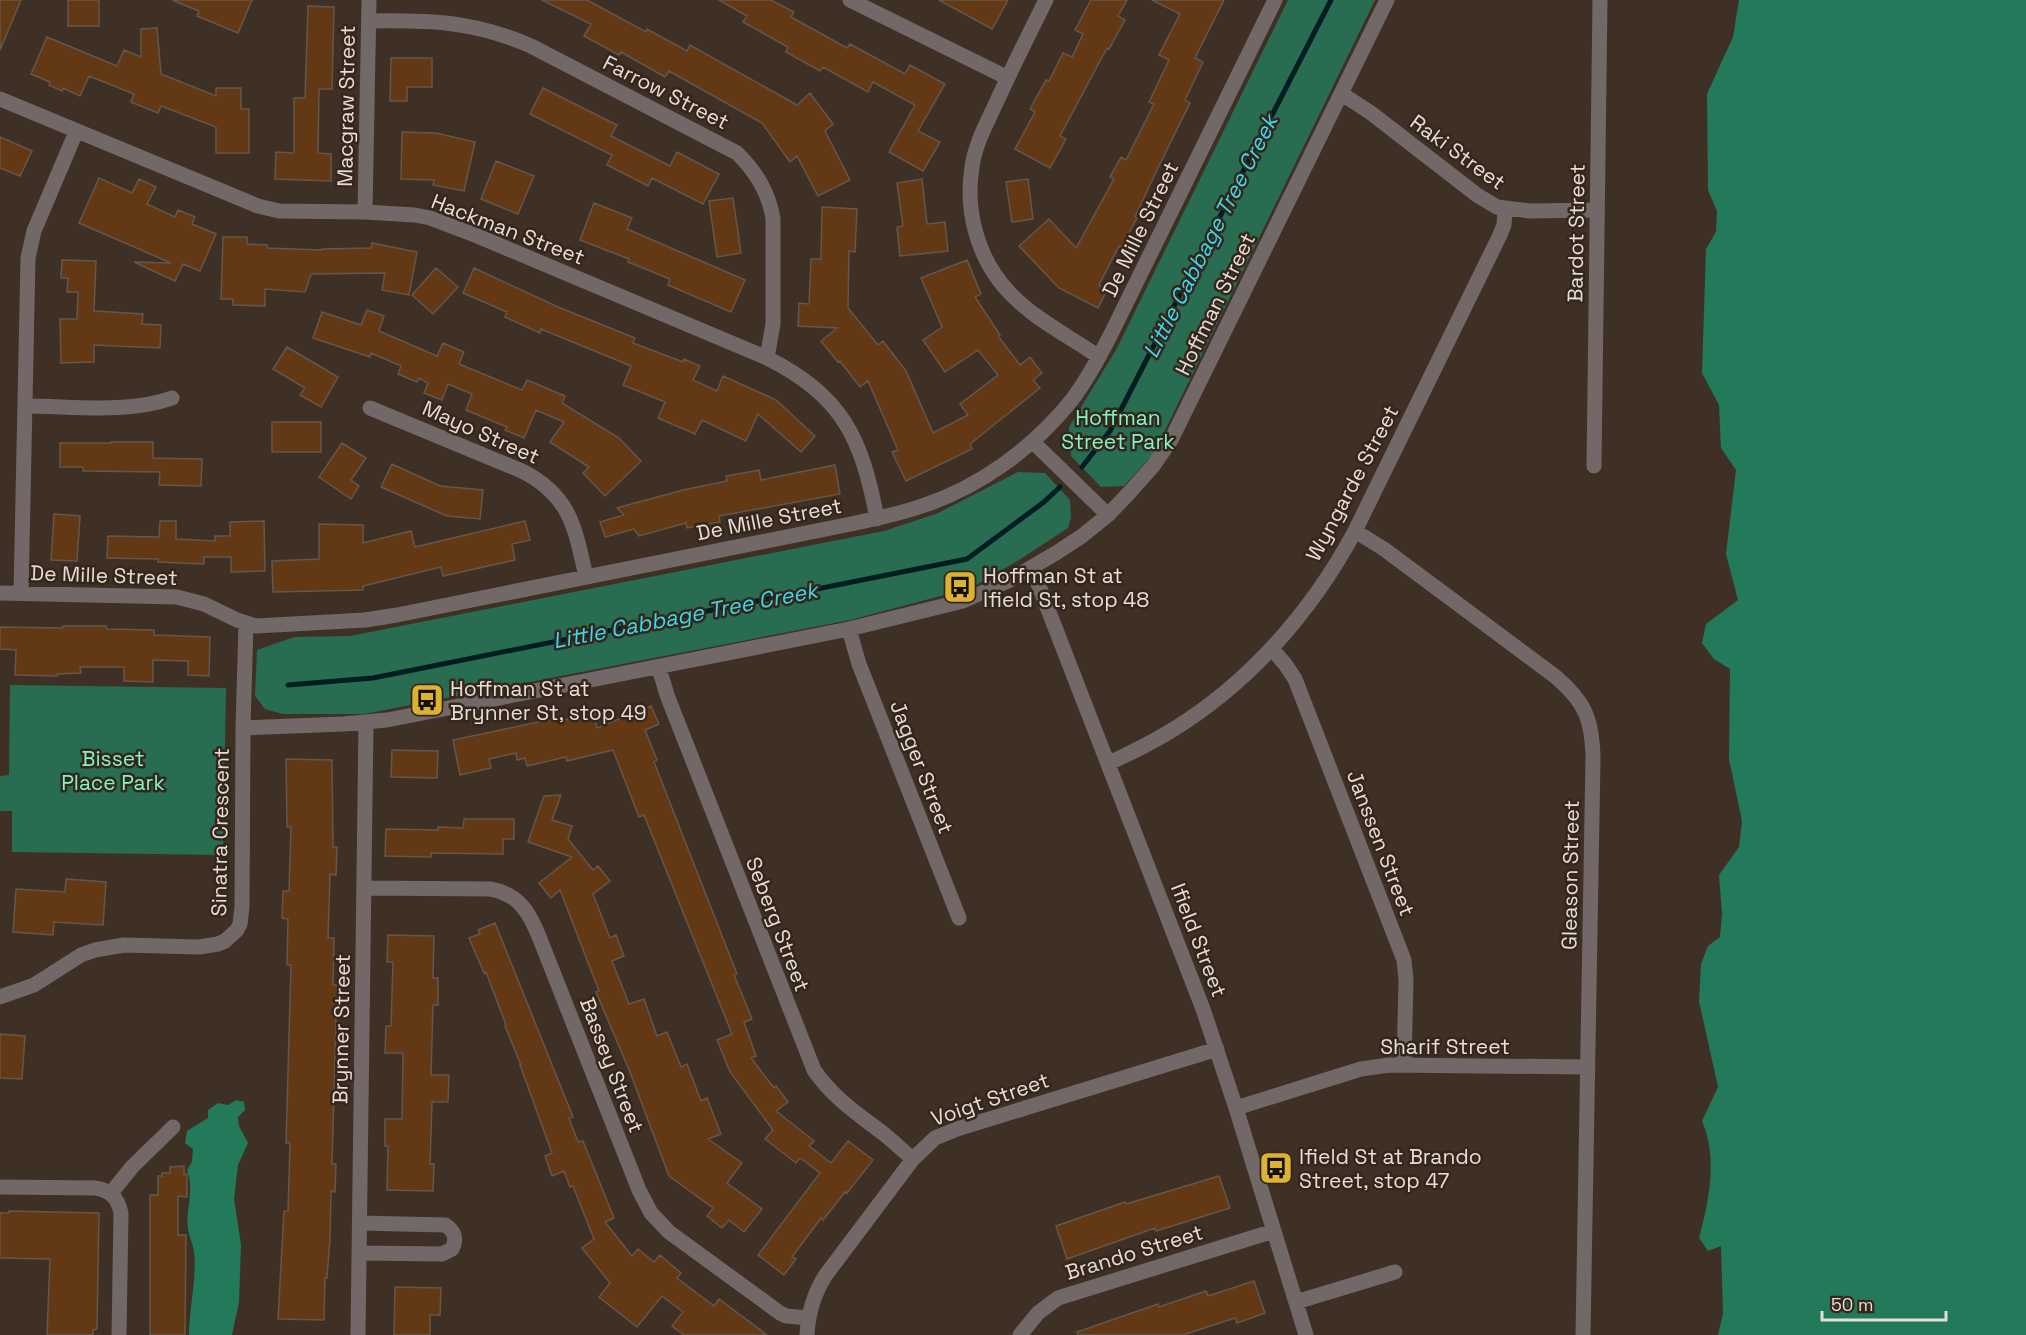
<svg xmlns="http://www.w3.org/2000/svg" width="2026" height="1335" viewBox="0 0 2026 1335" font-family="'Space Grotesk',sans-serif">
<style>
.green{fill:#286c52}
.forest{fill:#227a5b}
.lines{fill:none;stroke-linecap:round;stroke-linejoin:round}
.stream{stroke:#001d21;stroke-width:5}
.building{fill:#633915;stroke:#66564a;stroke-width:1.5}
.minor{stroke:#726867;stroke-width:15}
.labels{text-anchor:middle;dominant-baseline:central;stroke-width:5;stroke-linejoin:round;paint-order:stroke}
.street-label{font-size:21px;fill:#e7ddd6;stroke:#35261c}
.park-label{font-size:21px;fill:#81f5c5;stroke:#35261c}
.poi-label{font-size:21px;fill:#e7ddd6;stroke:#35261c;text-anchor:start}
.water-label{font-size:22px;font-style:italic;fill:#3bd9eb;stroke:#35261c}
</style>
<rect width="100%" height="100%" fill="#3f3025"/>
<path class="green" d="M1288 0H1375L1154 453 1124 486 1101 487 1071 456 1069 427 1116 350Z
M1018 472 1045 473 1070 500 1071 518 1068 528 1019 560 971 588 850 620 364 714H283L265 709 255 696 257 650 294 637 350 636 884 531 938 513Z
M10 685 226 688 223 855 12 852V811H0V776L9 775Z"/>
<path class="forest" d="M1739 0H2026V1335H1718L1723 1314 1721 1246 1708 1251 1699 1238C1709 1201 1718 1157 1702 1121L1718 1087 1699 1001 1701 964 1708 946 1720 937 1722 914 1719 875 1739 847 1742 821 1729 759 1730 669 1714 659 1702 643 1706 624 1738 600 1726 554 1736 470 1721 448 1719 405 1702 373 1706 249 1716 232 1717 211 1708 190 1707 94 1733 37Z
M236 1100 244 1102 245 1110 238 1117 239 1126 248 1143 238 1165 234 1199 241 1245 239 1302 232 1335H189C189 1308 197 1279 194 1252 193 1244 189 1237 188 1229 185 1210 195 1191 187 1170L192 1162 193 1149 185 1143 187 1131 208 1118V1110L218 1103 228 1105Z"/>
<g class="lines">
<path class="stream" d="M1082 467 1110 431 1331 0
M288 685 373 678 967 559 1044 502 1060 487"/>
</g>
<path class="building" d="M0 0H21L0 50Z
M68 0H99V26H68Z
M172 0H252L238 33 197 16 199 11Z
M542 0H587L646 32 647 29 687 51 690 45 797 105 810 93 833 124 825 131 850 180 818 196 797 156 790 162 762 123 669 71 665 77 621 52 619 55 584 36 591 24Z
M719 0H771L794 12 791 17 847 48 850 44 905 74 910 65 945 84 918 131 940 142 923 171 889 152 915 105 873 82 868 92 823 67 820 71 786 52 788 47 743 22 747 16Z
M939 0H1008L992 29Z
M1091 0H1127L1118 16 1125 20 1109 49 1107 48 1060 136 1066 139 1050 168 1015 149 1035 112 1030 109 1046 80 1049 81 1063 53 1072 57 1083 34 1075 30Z
M1152 0H1224L1195 58 1203 62 1185 100 1190 103 1155 174 1135 217 1137 218 1121 247 1119 246 1099 285 1107 290 1098 308 1059 288 1019 246 1049 219 1076 248 1114 179 1110 177 1121 157 1126 160 1154 104 1149 102 1169 60 1159 55 1180 14Z
M308 6 334 7 332 89H319L318 153 331 154V181L275 179 276 152 294 153V98H305Z
M157 28 161 74 216 96V88H241V109H249V153H216V127L161 106 158 113 131 102 134 94 89 76 80 96 63 88 62 91 49 85 50 82 31 74 47 37 117 66 124 50 141 57V29Z
M391 58H432V87H407V101H390Z
M543 88 617 125 611 136 670 166 677 152 719 174 703 204 652 178 648 186 607 165 612 155 530 114Z
M402 132 436 133 475 142 464 191 433 185 434 180 401 179Z
M0 137 32 151 20 176 0 168Z
M496 161 534 176 518 214 481 199Z
M99 178 132 193 139 179 156 187 147 204 175 217 178 210 195 217 192 224 216 234 200 271 183 264 175 281 134 262 171 263 79 223Z
M922 179 927 224 945 222 948 251 900 256 897 227 903 226 897 183Z
M1028 179 1033 219 1012 222 1006 182Z
M733 198 741 253 717 257 709 201Z
M594 203 632 218 627 229 745 280 731 312 668 285 670 279 628 262 629 259 580 240Z
M822 207 857 209 855 252 849 251 848 308 878 345 883 341 906 371 933 433 968 415 960 404 998 375 978 350 945 372 923 340 942 327 921 278 967 260 981 294 975 297 1000 335 998 336 1020 365 1030 357 1042 373 1033 380 1040 388 970 444 972 449 906 481 892 452 898 450 868 381 860 387 840 361 838 362 821 341 837 328 798 326 799 303 809 304 811 259H821Z
M223 237H247V244L267 245V248L322 250V249L371 248 372 243 417 252 409 295 382 290 385 273 311 274 305 292 265 289V306L233 305V299H221Z
M62 260 96 261 94 311 143 314 142 324 161 325 160 348 94 345V362L61 363 60 319H77L78 292H67L68 278H61Z
M436 268 458 287 433 314 412 295Z
M474 268 558 307 635 338 633 343 683 362 684 359 700 366 693 380 717 391 723 376 776 400 815 436 801 452 758 414 746 441 702 420 695 434 658 418 665 402 623 385 631 366 541 329 540 333 505 317 507 312 463 293Z
M367 310 384 316 379 331 437 356 443 343 464 352 459 364 522 390 527 380 565 396 562 403 619 438 641 461 605 496 583 473 589 467 550 442 564 422 536 410 524 438 505 430 507 427 466 410 472 394 448 384 442 400 424 393 428 383 419 378 417 382 398 374 401 366 371 353 370 357 313 338 322 312 361 325Z
M287 347 338 377 321 407 300 395 305 388 273 369Z
M272 422H321V452H272Z
M111 442H153V458L202 459 201 486 159 485 160 472 83 471V467H60V443H111Z
M342 443 366 458 351 480 359 486 351 499 319 477Z
M392 464 440 486 483 490 480 519 447 516 381 487Z
M835 465 840 494 719 516 720 522 687 528 686 523 639 536 634 529 605 537 600 522 624 515 617 508 683 490 727 481 726 476 759 470 761 480Z
M54 514 80 516 77 561 51 560Z
M160 521H176V539L215 541V536H230V522L264 521 265 571 231 572V557H204V564L158 562V559L107 558 108 536 159 537Z
M525 521 530 540 512 544 515 560 443 576 441 567 363 586V590L273 592 272 561 319 559V524L363 525V543L411 531 415 547Z
M63 626H106L107 629 154 630V635L210 637 209 676 188 675V661L153 660V682L124 681V667H80L81 673 57 674V676L15 675 16 650 0 649V627L63 628Z
M651 706 659 724 645 730 657 760 654 762 737 974 734 975 752 1019 744 1022 756 1056 751 1058 774 1088 776 1086 788 1102 776 1111 814 1141 809 1146 831 1163 848 1141 873 1160 847 1193 845 1192 823 1220 821 1218 792 1257 796 1259 784 1275 758 1255 820 1173 800 1158 796 1163 765 1139 773 1130 730 1072 717 1040 732 1034 644 815 639 817 613 750 567 761 566 757 527 766 525 758 517 760 516 753 489 759 491 768 460 775 453 740 562 717 563 720 594 713 597 728Z
M392 750 438 751 437 778 391 777Z
M286 759 332 760 333 847H337L336 875 330 874 328 938H334L333 985H337L332 1164H336L335 1192 331 1191 330 1239 327 1278H325L324 1320 278 1319 284 1211H288L290 1143H286L291 965H287L288 919 282 918 283 891H289L291 827H287Z
M561 795 552 820 572 826 568 839 593 870 598 866 610 881 593 894 610 938 616 935 624 956 612 961 629 1004 644 999 657 1036 667 1032 681 1067 687 1064 701 1101 707 1098 721 1134 708 1139 742 1163 727 1183 762 1209 744 1232 729 1220 722 1228 707 1216 713 1208 669 1176 630 1072 596 992 599 991 560 890 551 898 539 883 572 857 528 842 544 796Z
M464 819H514V839H503V854L431 853V857L385 856 386 829 438 830V827L463 828Z
M66 879 106 882 103 925 54 922 53 935 13 932 16 889 65 892Z
M495 923 573 1117 569 1118 578 1142 583 1141 614 1218 605 1222 632 1256 638 1249 654 1262 660 1255 681 1273 677 1278 714 1306 719 1299 767 1335H684L672 1326 683 1312 662 1296 637 1327 599 1297 610 1283 582 1248 594 1239 573 1186 570 1187 564 1171 552 1176 545 1156 552 1153 520 1065H521L505 1026 506 1025 486 972 484 973 469 938 480 934 478 930Z
M388 935 434 936 433 978H438V1005H433L431 1075H449L448 1102H432L430 1164H434L433 1191 387 1190 388 1146H385V1119H402L403 1053H385L386 1026H391L393 962H387Z
M0 1034 25 1036 22 1079 0 1078Z
M184 1166V1175L187 1174V1197L178 1196V1235H186L185 1335H150V1195H158V1176H162V1173H170V1167Z
M1219 1176 1230 1208 1156 1231 1155 1228 1067 1259 1056 1226 1125 1202 1126 1204Z
M9 1211 99 1213 97 1329 93 1330V1335H47L50 1259 0 1258V1213H9Z
M1254 1281 1265 1313 1237 1323 1235 1318 1183 1335H1078L1077 1332 1158 1304 1159 1307 1206 1291 1208 1296Z
M395 1287 441 1288 440 1315H430V1335H394Z"/>
<g class="lines">
<path class="minor" d="M850 0 1008 78
M1046 0C1029 34 1012 68 996 103 987 123 975 144 972 167 965 210 977 257 1007 290 1032 318 1069 336 1099 357
M369 21C430 20 474 21 531 46L737 153C756 172 768 191 773 218V324L767 358
M1342 94 1371 113 1477 195 1497 207 1530 211 1597 210
M0 99 258 206 279 211 365 212 415 215 430 218 475 235 767 358C842 395 862 438 877 519
M365 212 369 0
M25 406C72 406 127 414 172 398
M370 408 522 471C571 496 575 528 586 577
M1033 442 1108 515
M1594 466 1600 0
M1355 531 1384 549 1556 677C1585 702 1592 719 1593 757L1583 1335
M1032 568 1203 1009 1236 1108 1306 1335
M0 593 177 597 204 604 237 620 256 626 365 620 397 615 851 524C875 519 899 514 922 506 980 487 1033 448 1071 401 1087 380 1099 357 1111 334L1275 0
M21 593 28 258 34 231 76 132
M849 629 859 664 959 918
M1272 649 1285 664 1295 679 1404 960 1406 980 1404 1064
M659 668 667 695 814 1070C833 1098 858 1114 884 1134 894 1142 903 1151 913 1159
M243 728 343 724 387 720 849 629 963 601 1008 581 1056 553 1082 536 1108 515 1128 494 1153 466 1171 440 1387 0
M1109 763C1131 753 1153 742 1174 729 1251 681 1312 611 1355 531L1499 237 1504 225 1505 210
M364 888 490 889C520 894 530 914 540 939L639 1190 651 1213 669 1232 780 1313 786 1316 809 1318
M0 997 34 985 81 955 95 950 124 945 199 947 218 944 225 941 237 930 240 924 242 907 243 728 246 624
M1236 1108 1361 1069 1389 1065 1588 1067
M0 1187 95 1188C110 1190 118 1198 121 1213L119 1335
M111 1193 132 1167 173 1127
M360 1253 442 1254 452 1249C457 1239 455 1231 445 1225L360 1223
M1296 1302 1395 1272
M358 1335 366 723
M807 1335C808 1313 814 1294 825 1276L913 1159 935 1138 957 1129 1217 1049
M1020 1335 1038 1313 1058 1298 1274 1231"/>
</g>
<defs>
<g id="bus-square" transform="scale(1.725)"><rect x="-9" y="-9" width="18" height="18" rx="4" fill="#ddb233" stroke="#35261c"/><path d="M-5-6H5V4H4V6H2V4H-2V6H-4V4H-5ZM-3.5-4V0h7V-4ZM-3.5 1.2v1.5H-2V1.2ZM2 1.2v1.5H3.5V1.2Z" fill="#111"/></g>
</defs>
<g fill-rule="evenodd">
<use href="#bus-square" x="960" y="587"/>
<use href="#bus-square" x="427" y="700"/>
<use href="#bus-square" x="1276" y="1168"/>
</g>
<g class="labels">
<g class="street-label">
<text transform="translate(666 92) rotate(27)">Farrow Street</text>
<text transform="translate(346 106) rotate(-89)">Macgraw Street</text>
<text transform="translate(1458 152) rotate(36)">Raki Street</text>
<text transform="translate(508 229) rotate(21)">Hackman Street</text>
<text transform="translate(1140 229) rotate(-64)">De Mille Street</text>
<text transform="translate(1576 233) rotate(-89)">Bardot Street</text>
<text transform="translate(1215 304) rotate(-64)">Hoffman Street</text>
<text transform="translate(481 432) rotate(24)">Mayo Street</text>
<text transform="translate(1352 483) rotate(-62)">Wyngarde Street</text>
<text transform="translate(769 519) rotate(-11)">De Mille Street</text>
<text transform="translate(104 575) rotate(2)">De Mille Street</text>
<text transform="translate(922 767) rotate(69)">Jagger Street</text>
<text transform="translate(220 832) rotate(-89)">Sinatra Crescent</text>
<text transform="translate(1381 843) rotate(69)">Janssen Street</text>
<text transform="translate(1570 875) rotate(-89)">Gleason Street</text>
<text transform="translate(778 924) rotate(69)">Seberg Street</text>
<text transform="translate(1199 940) rotate(69)">Ifield Street</text>
<text transform="translate(341 1029) rotate(-89)">Brynner Street</text>
<text x="1445" y="1046">Sharif Street</text>
<text transform="translate(612 1065) rotate(69)">Bassey Street</text>
<text transform="translate(990 1099) rotate(-19)">Voigt Street</text>
<text transform="translate(1134 1252) rotate(-17)">Brando Street</text>
</g>
<g class="park-label">
<text x="1118" y="417">Hoffman<tspan x="1118" dy="24">Street Park</tspan></text>
<text x="113" y="758">Bisset<tspan x="113" dy="24">Place Park</tspan></text>
</g>
<g class="poi-label">
<text x="983" y="575">Hoffman St at<tspan x="983" dy="24">Ifield St, stop 48</tspan></text>
<text x="450" y="688">Hoffman St at<tspan x="450" dy="24">Brynner St, stop 49</tspan></text>
<text x="1299" y="1156">Ifield St at Brando<tspan x="1299" dy="24">Street, stop 47</tspan></text>
</g>
<g class="water-label">
<text transform="translate(1210 236) rotate(-63)">Little Cabbage Tree Creek</text>
<text transform="translate(685 615) rotate(-11)">Little Cabbage Tree Creek</text>
</g>
</g>
<path d="M1822 1311v9h124v-9" fill="none" stroke="#e7ddd6" stroke-width="3"/>
<text x="1831" y="1311" font-size="18" fill="#e7ddd6" stroke="#35261c" stroke-width="4.5" paint-order="stroke">50 m</text>
</svg>
